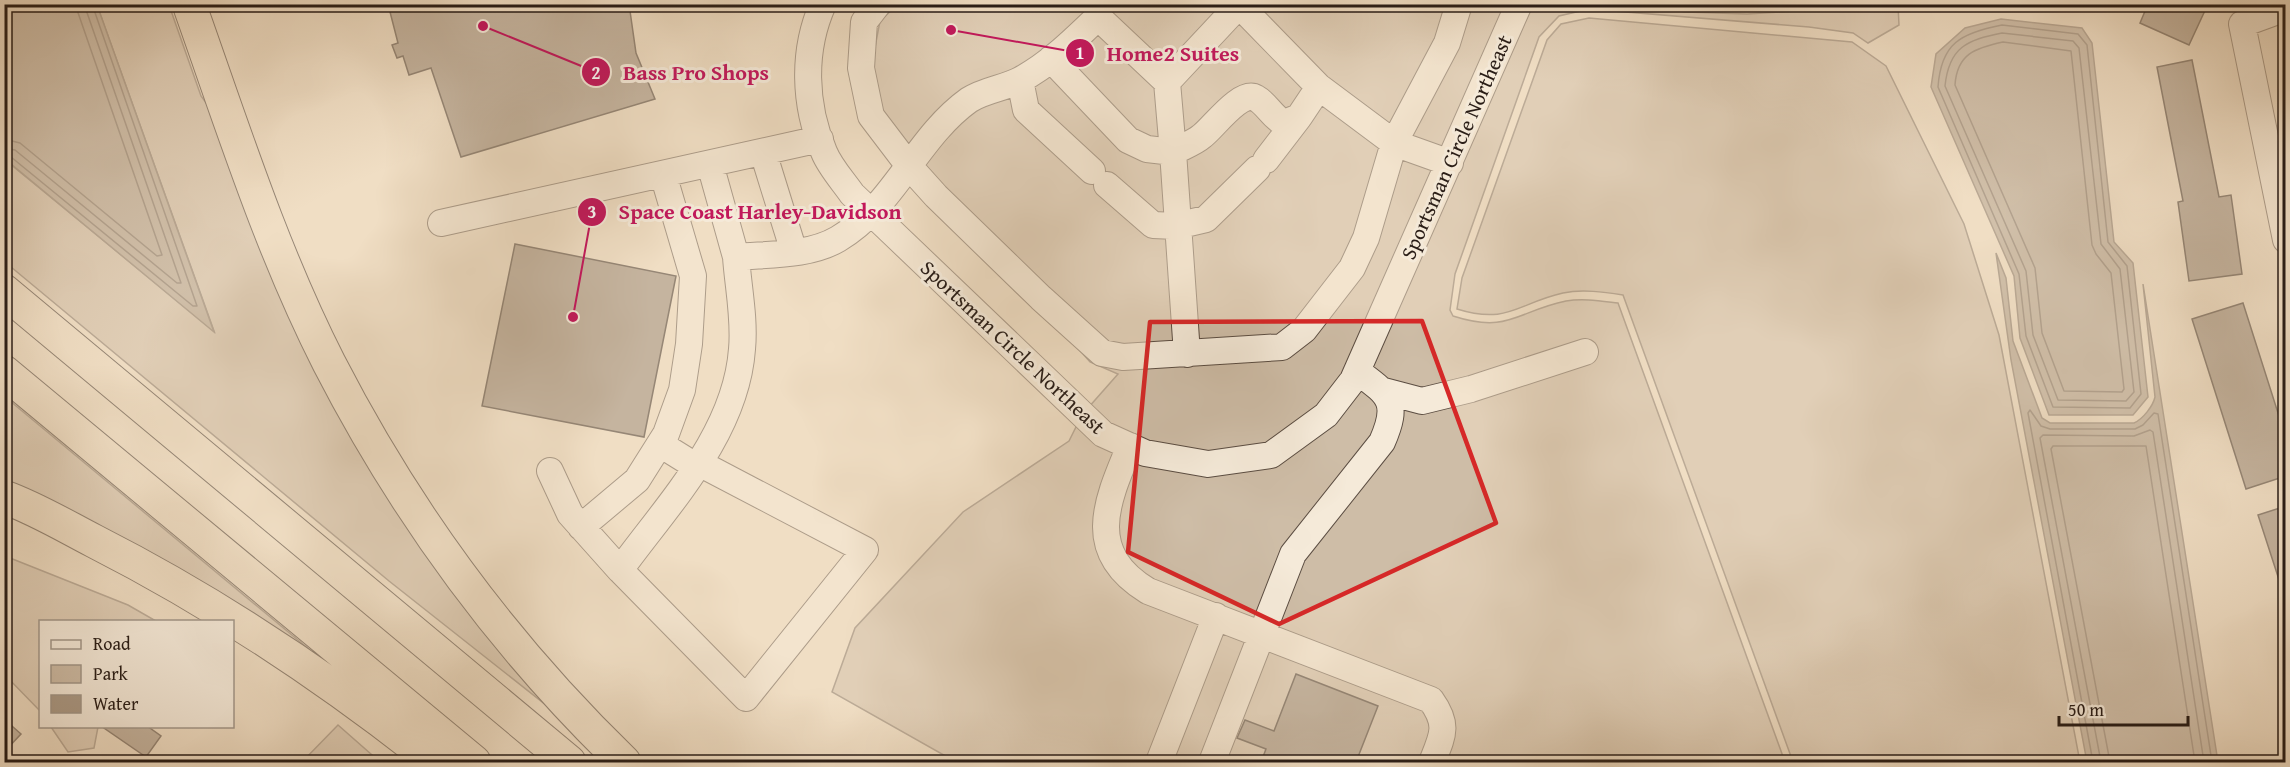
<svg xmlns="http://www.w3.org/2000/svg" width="2290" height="767" viewBox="0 0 2290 767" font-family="'Gentium Book Plus',serif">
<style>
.green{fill:#cebda7;stroke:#7c6d5f;stroke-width:1.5}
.water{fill:#ac9c89;stroke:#78695b;stroke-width:1.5}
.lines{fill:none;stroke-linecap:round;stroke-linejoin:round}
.shore{stroke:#6a5c50;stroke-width:1.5}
.building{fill:#908171;stroke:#291d17;stroke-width:1.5}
.minor-casing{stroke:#5b4d42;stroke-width:28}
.highway-casing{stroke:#291d17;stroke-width:35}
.minor{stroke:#f5ead9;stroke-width:26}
.highway{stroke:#f0dec4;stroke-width:33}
.marked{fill:none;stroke:#d62828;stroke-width:4.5;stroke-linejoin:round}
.labels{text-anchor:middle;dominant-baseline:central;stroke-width:6;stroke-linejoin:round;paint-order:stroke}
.street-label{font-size:21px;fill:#291d17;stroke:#f5ead9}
.leader{fill:none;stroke:#c2185b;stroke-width:2}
.callout-dot{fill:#c2185b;stroke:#f5ead9;stroke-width:2}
.mark-label{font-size:18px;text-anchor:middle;font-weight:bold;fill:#fff}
.callout-label{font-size:22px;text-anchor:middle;font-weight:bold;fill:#c2185b;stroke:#f5ead9;stroke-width:6;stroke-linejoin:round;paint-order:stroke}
</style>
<rect width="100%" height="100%" fill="#f0dec4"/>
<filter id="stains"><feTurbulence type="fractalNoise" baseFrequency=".00333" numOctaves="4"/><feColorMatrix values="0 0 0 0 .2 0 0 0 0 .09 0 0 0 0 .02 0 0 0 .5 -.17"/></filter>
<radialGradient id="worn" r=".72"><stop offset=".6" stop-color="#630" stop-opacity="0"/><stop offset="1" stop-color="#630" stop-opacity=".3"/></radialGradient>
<path class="green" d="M97 5H169L201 96 230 136 287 288 580 732 389 581 5 262 4 159 214 331Z
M897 5H1510L1345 374C1327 398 1297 432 1268 445 1261 448 1249 448 1241 449 1186 456 1130 447 1088 408L1118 374 1090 362 864 105 880 21Z
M1531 5H1656L1684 12 1747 14 1847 8 1858 5H1898L1899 25 1868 43 1853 33 1809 27 1589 9 1559 16 1539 37 1455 274 1450 310 1453 316C1509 334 1517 311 1566 301 1583 298 1601 301 1618 303L1785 762H956L832 692 855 628 963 512 1069 441 1078 423 1210 473 1331 423Z
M1589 18 1852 42 1886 66 1964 224 1999 335 2080 762H1793L1623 295C1604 292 1582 289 1563 293 1518 303 1508 325 1457 309L1462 278 1547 40 1561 24Z
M4 396 310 650 305 655 5 488Z
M5 556 128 605 156 621 40 622V711L5 675Z
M338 725 380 762H302Z
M51 727H98L94 748 68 752Z"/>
<path class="water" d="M4 5H97L214 332 5 159Z
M2001 19 2082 28 2092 43 2114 242 2133 263 2148 397 2133 415H2049L2020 338 2014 276 1931 87 1936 54 1965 28Z
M1996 253 2006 278 2013 341 2042 418 2050 423H2134C2143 419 2153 406 2155 397L2143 284 2218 762H2087L2011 360Z"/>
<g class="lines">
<path class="shore" d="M2002 25 2078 34 2087 45 2108 242 2127 266 2141 394 2130 408 2053 407 2026 336 2019 274 1938 87C1941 43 1961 33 2002 25Z
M2002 33 2073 41 2079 48 2101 244 2120 269 2134 392 2126 401 2058 400 2033 335 2026 271 1945 86C1949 47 1967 40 2002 33Z
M2003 42 2071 51 2092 245 2096 254 2111 273 2124 389 2122 392 2064 391 2042 333 2035 268 1955 85C1957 54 1975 48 2003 42Z
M4 139 20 143 157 256 162 255 75 4
M4 148 15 150 177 283H181L84 4
M4 155 11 157 193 306H197L92 4
M2093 762 2028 413 2030 410 2041 426 2050 429H2135L2143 425 2154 413 2158 414 2212 762
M2101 762 2040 438 2043 435 2134 436 2150 430 2153 432 2204 762
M2110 762 2051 449 2053 446H2146L2195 762"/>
</g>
<path class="building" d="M394 4H629L636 53 655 99 461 157 431 68 409 75 403 56 397 58 392 45 398 43 389 8Z
M2148 4H2208L2189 45 2140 23Z
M2192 60 2219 197 2231 195 2242 274 2189 281 2178 202 2183 201 2157 67Z
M515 244 676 276 644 437 482 406Z
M2243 303 2286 438V476L2246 489 2192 319Z
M2286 506V592H2283L2258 515Z
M1296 674 1378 706 1356 762H1261L1266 749 1237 738 1245 720 1274 731Z
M4 719 21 734 4 752Z
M101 726H147L161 736 146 757Z"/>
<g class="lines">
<g class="minor-casing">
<path id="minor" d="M823 4C802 51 804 105 824 152 830 167 843 181 852 194L1103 434 1145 453 1208 464 1271 455 1326 415 1353 380 1519 4
M878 4 864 22 861 68 871 116 909 166 936 196 1041 298 1102 353 1123 357 1282 347 1304 330 1352 268 1366 238 1394 143 1447 43 1459 4
M1239 5 1319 87
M2286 8 2242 24 2286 240
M1051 59 1128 140 1147 149 1173 152 1187 354
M1020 80 1026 110 1092 171
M1167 82 1240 4
M763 152 794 252
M1266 160 1299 117
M710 164 736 257
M1107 185 1153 225 1176 226 1206 219 1257 169
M441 223 820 139
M1384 391 1422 401 1471 389 1585 352
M660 444 697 467
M1130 446C1106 503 1084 552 1148 591L1431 700C1449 725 1443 735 1432 762
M550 471 570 514 620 570C668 504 736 434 742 349 745 319 738 286 736 257 769 254 809 256 838 239 894 206 917 137 969 100 984 90 1005 88 1020 80 1050 64 1074 40 1098 17L1167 82 1173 152C1182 147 1194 143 1202 136 1213 128 1241 89 1256 98 1267 104 1272 117 1284 123L1299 117 1319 87 1394 143 1450 163
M581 527 637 480 666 434 682 390 689 344 693 276 663 174
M620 570 746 698 865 550 699 463
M1159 762 1216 616
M1212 762 1293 554 1382 442C1400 401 1389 395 1357 371"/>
</g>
<g class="highway-casing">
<path id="highway" d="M189 4C232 125 271 249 329 363 405 511 505 647 624 762
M4 291 569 762
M4 372 474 762
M4 497C35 508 65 526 94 541 216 603 328 678 434 762"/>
</g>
<use href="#minor" class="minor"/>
<use href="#highway" class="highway"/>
</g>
<path d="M0 0H2290V767H0ZM1422 321 1496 523 1279 624 1128 552 1150 322Z" fill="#f0dec4" fill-opacity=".55" fill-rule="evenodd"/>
<path class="marked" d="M1422 321 1496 523 1279 624 1128 552 1150 322Z"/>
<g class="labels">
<g class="street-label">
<text transform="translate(1456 147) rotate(-66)">Sportsman Circle Northeast</text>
<text transform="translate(1013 347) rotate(43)">Sportsman Circle Northeast</text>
</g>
</g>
<path class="leader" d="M951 30L1080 53M483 26L596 72M573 317L592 212"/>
<g class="callout-dot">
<circle cx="951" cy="30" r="6"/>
<circle cx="483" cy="26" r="6"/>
<circle cx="573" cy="317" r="6"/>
<circle cx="1080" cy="53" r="15"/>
<circle cx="596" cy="72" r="15"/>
<circle cx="592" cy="212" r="15"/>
</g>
<g class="mark-label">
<text x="1080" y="59">1</text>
<text x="596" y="79">2</text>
<text x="592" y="218">3</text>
</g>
<g class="callout-label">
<text x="1173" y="61">Home2 Suites</text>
<text x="696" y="80">Bass Pro Shops</text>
<text x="760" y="219">Space Coast Harley-Davidson</text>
</g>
<rect width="2290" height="767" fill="none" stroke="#f0dec4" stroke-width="24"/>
<rect x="6" y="6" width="2278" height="755" fill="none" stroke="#291d17" stroke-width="3"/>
<rect x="12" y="12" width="2266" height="743" fill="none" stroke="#291d17" stroke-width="1.5"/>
<rect x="39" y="620" width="195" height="108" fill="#f5ead9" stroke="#a3988b" stroke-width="1.5"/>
<rect x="51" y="640" width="30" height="9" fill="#f5ead9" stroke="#a3988b" stroke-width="1.5"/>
<text x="93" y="650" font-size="18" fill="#291d17">Road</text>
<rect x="51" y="665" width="30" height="18" fill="#cebda7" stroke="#a3988b" stroke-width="1.5"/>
<text x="93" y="680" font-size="18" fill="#291d17">Park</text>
<rect x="51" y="695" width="30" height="18" fill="#ac9c89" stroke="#a3988b" stroke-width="1.5"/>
<text x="93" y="710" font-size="18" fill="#291d17">Water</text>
<path d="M2059 716v9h129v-9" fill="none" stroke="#291d17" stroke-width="3"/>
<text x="2068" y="716" font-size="18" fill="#291d17" stroke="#f5ead9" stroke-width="4.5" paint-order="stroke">50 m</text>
<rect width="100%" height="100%" filter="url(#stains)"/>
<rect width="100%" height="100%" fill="url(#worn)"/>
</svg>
